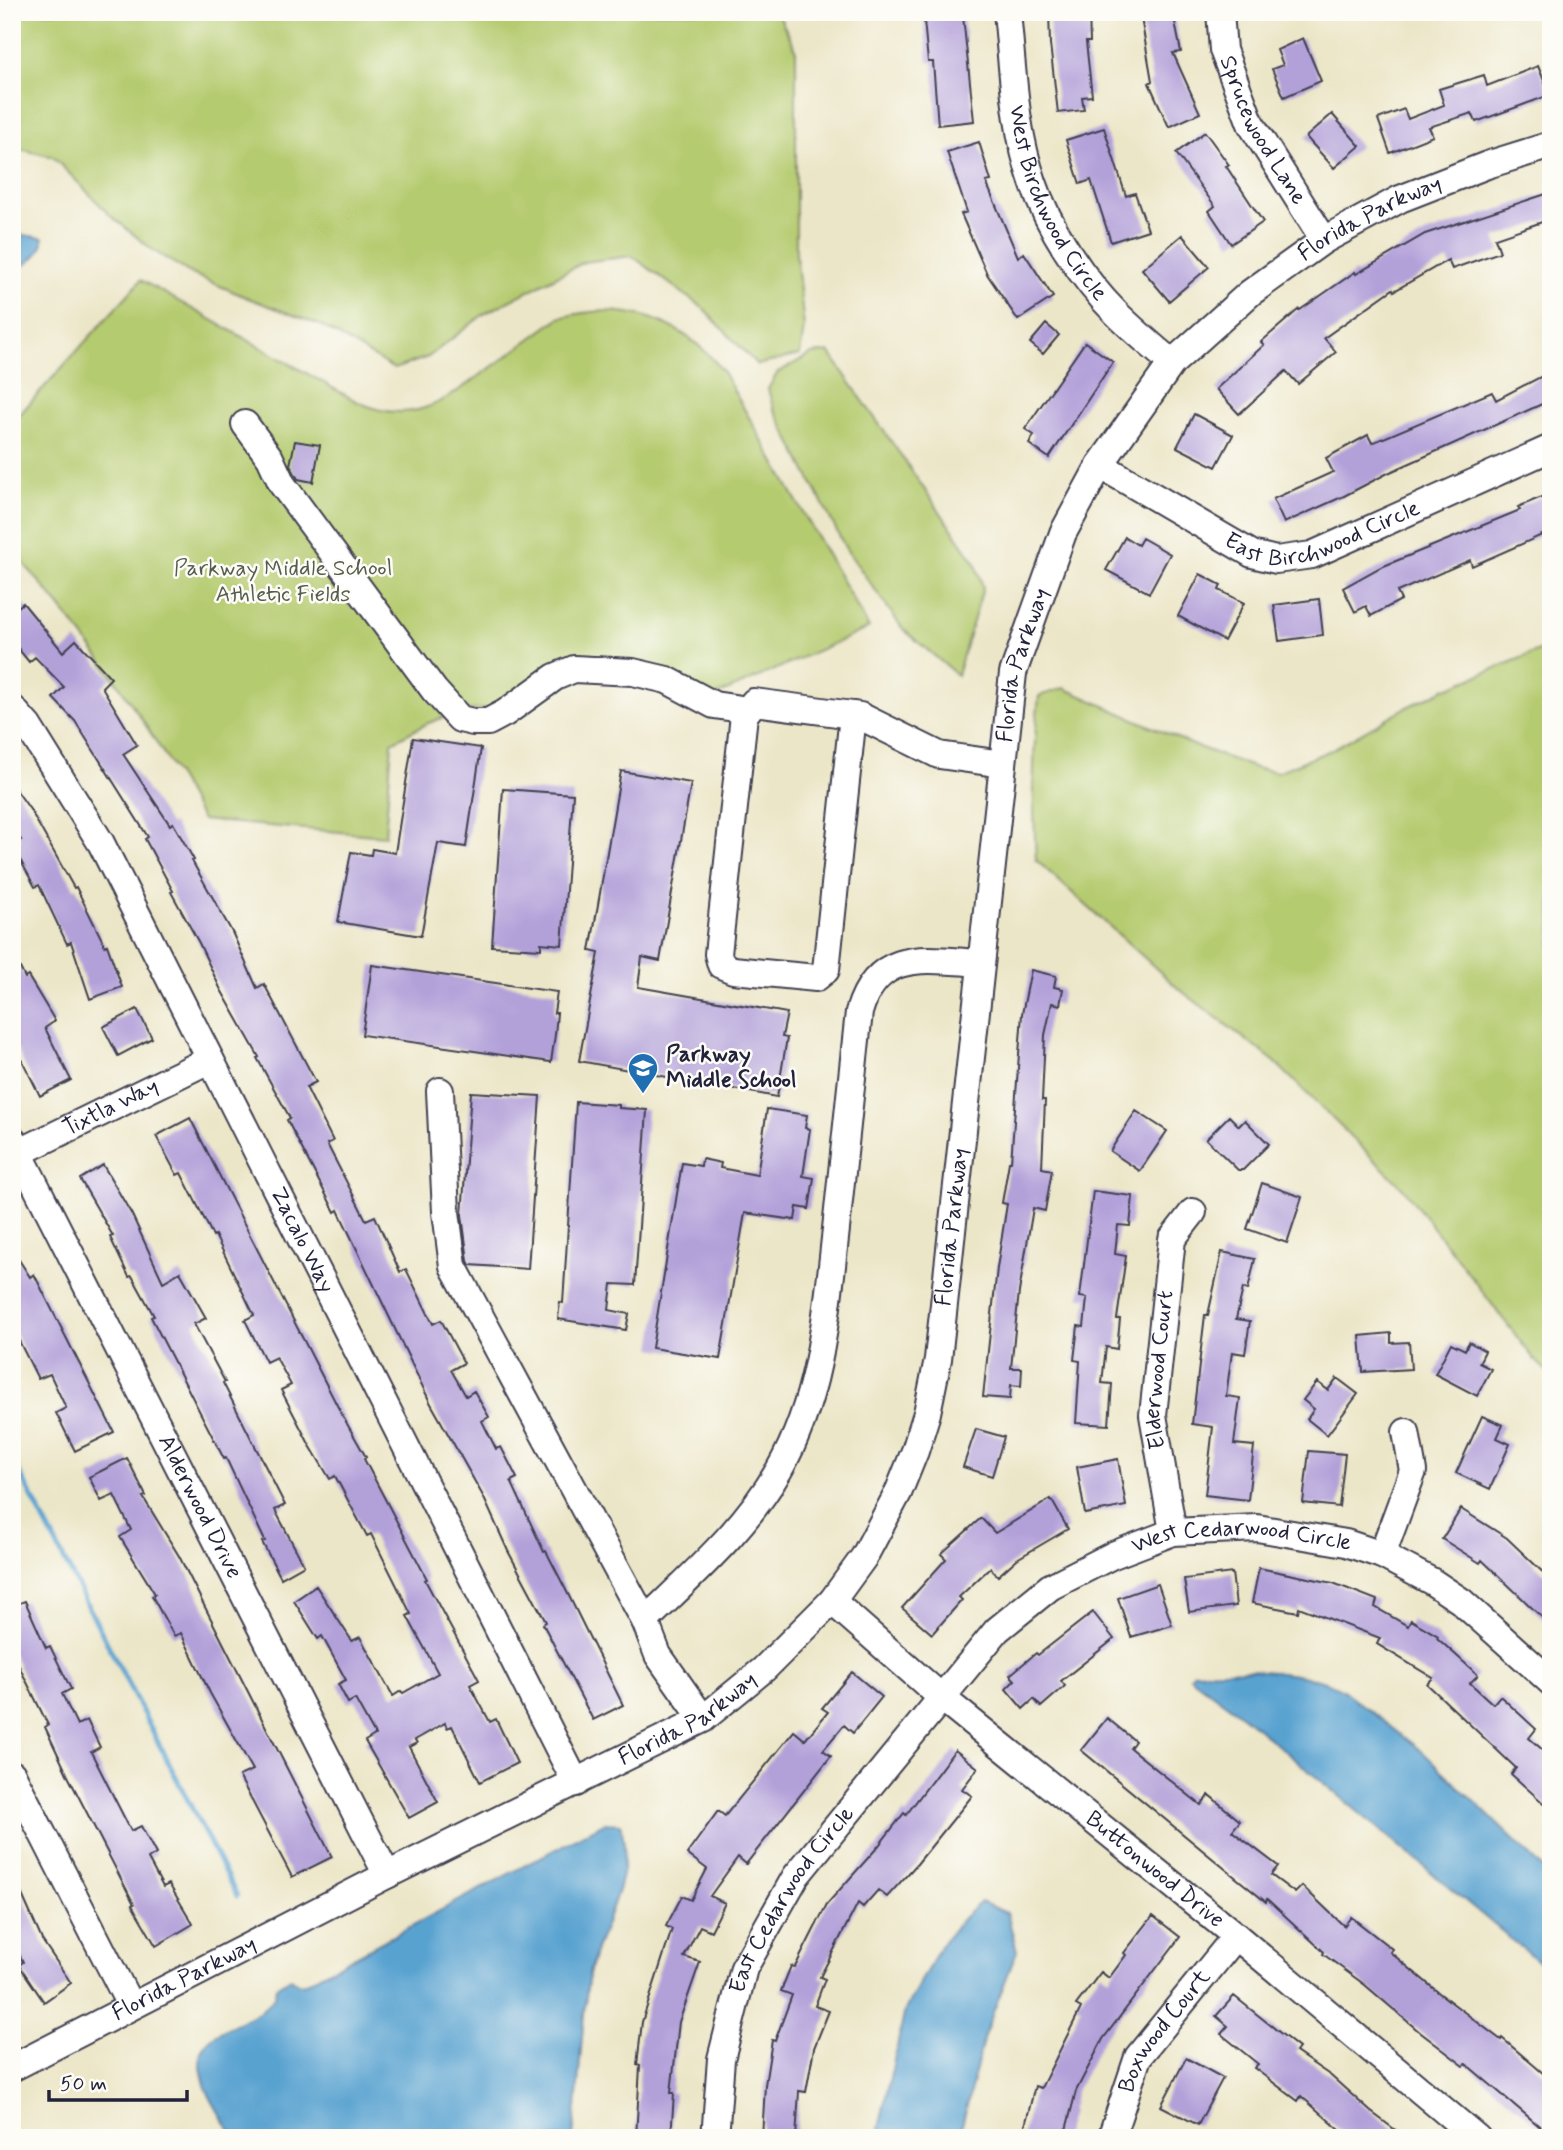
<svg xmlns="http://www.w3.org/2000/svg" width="1563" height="2150" viewBox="0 0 1563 2150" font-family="Mynerve,sans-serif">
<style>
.green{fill:#b5cb70;stroke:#6c7656;stroke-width:2}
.water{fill:#59a2d0;stroke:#3e6286;stroke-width:2}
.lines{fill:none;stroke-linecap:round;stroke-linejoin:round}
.stream{stroke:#59a2d0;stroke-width:5}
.building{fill:#b2a0d9}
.minor-casing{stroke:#403f50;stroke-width:30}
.minor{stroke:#fff;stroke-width:26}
.labels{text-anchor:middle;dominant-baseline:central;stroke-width:5;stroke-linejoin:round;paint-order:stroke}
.street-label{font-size:23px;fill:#22223b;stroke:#fdfcf7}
.park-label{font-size:23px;fill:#555d4e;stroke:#fdfcf7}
.poi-label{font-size:23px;font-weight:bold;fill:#22223b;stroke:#fdfcf7;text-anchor:start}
</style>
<rect width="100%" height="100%" fill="#fdfcf7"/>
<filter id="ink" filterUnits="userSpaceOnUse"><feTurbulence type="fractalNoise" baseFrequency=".0143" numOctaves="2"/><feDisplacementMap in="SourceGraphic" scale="14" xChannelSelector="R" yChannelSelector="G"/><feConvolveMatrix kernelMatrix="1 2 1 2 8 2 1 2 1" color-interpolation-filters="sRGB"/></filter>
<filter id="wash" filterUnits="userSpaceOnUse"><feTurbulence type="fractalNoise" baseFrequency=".00686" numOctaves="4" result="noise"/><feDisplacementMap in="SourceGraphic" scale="28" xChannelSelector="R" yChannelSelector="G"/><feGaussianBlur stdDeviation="1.57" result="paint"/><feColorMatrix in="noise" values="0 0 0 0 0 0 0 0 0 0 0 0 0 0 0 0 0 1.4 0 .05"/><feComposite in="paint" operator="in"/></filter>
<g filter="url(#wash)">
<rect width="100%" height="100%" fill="#ece6c8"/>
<path class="green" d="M12 12H777L796 49V254L804 327 800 355 757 365 703 308 632 256 584 262 484 314 428 357 394 369 320 325 248 298 192 274 154 251 111 216 53 157 12 147Z
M141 280 358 402C414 428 445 400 489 369 512 352 536 335 559 318 622 300 681 318 722 370L869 628 713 697 571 664 503 708 460 711 426 724 392 742 385 836 202 820C149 722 86 633 12 550V423Z
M829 352 975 562 983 588 957 675 903 629 846 549 773 407 768 389 778 372 812 354Z
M1551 646V1375L1534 1359 1403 1188 1274 1061 1179 989 1036 860C1033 804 1032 751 1039 696L1064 688 1193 745 1255 768 1277 772 1329 751 1407 707 1447 688Z"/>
<path class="water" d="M12 233 43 238C45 254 23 265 12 275Z
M1251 1670C1281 1673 1316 1675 1343 1690L1424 1753 1551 1876V1972L1245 1718 1190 1677 1194 1672Z
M604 1823 620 1824C638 1878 596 1929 588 1981 581 2033 579 2086 573 2138H234C225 2121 211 2103 205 2085 203 2077 200 2066 200 2058 201 2023 275 2023 276 1987L291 1978 298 1984 305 1983Z
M981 1902 1007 1913 1017 1951 984 2036 959 2138H877L905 2010 941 1945 963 1918Z"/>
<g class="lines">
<path class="stream" d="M12 1458 237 1896"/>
</g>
<g id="blocks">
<path class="building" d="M1049 12H1089L1090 42H1086L1092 96 1082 97 1084 110 1058 113 1050 44Z
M1140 12H1173L1181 52 1173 53 1200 113 1169 127 1149 83 1152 81Z
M963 16 974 121 938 125 933 62H928L924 20Z
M1303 38 1321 81 1284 97 1272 69 1283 65 1277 50Z
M1538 66 1550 95 1476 122 1472 113 1429 127 1433 136 1390 153 1378 119 1404 109 1408 119 1444 105 1439 89 1484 75 1487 86Z
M1332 114 1360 146 1334 168 1306 137Z
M1104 128 1126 196 1135 193 1148 230 1111 242 1091 180 1080 184 1066 140Z
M1205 132 1229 165 1226 166 1263 222 1231 244 1209 211 1215 206 1176 153Z
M979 142 991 181 986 182 1018 257 1024 253 1053 297 1018 320 987 274 961 214 967 212 947 152Z
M1546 194 1551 210V219L1495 238 1500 252 1452 269 1448 260 1394 291 1393 289 1324 338 1336 352 1298 384 1286 371 1239 414 1216 389 1264 345 1261 342 1299 309 1300 310 1355 272 1356 274 1425 234Z
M1182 235 1209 267 1169 301 1142 269Z
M1046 324 1059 335 1043 354 1030 343Z
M1085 342 1113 362 1049 458 1029 444 1034 435 1025 429Z
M1546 374 1551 383V400L1388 473 1344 496 1284 523 1273 499 1333 472 1326 458 1368 435 1372 443 1492 392 1496 400Z
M1194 414 1233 435 1216 467 1177 447Z
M295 441 320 445 313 482 298 479 290 465Z
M1551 493V531L1472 566 1470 560 1397 592 1401 600 1371 616 1366 606 1355 612 1343 588 1379 568 1520 510 1518 507Z
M1125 537 1138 545 1142 538 1170 554 1149 593 1106 570Z
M1200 574 1221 585 1219 590 1244 603 1224 641 1178 616Z
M1319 599 1323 635 1279 641 1274 605Z
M23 603 63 652 76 640 111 678 102 687 137 745 123 754 170 825 173 823 194 860 192 861 232 932 257 988 264 984 316 1082 306 1087 333 1141 327 1144 366 1220 375 1216 400 1272 406 1269 433 1324 441 1320 464 1363 451 1370 466 1396 474 1391 489 1417 482 1421 496 1449 501 1447 517 1478 511 1481 544 1552 546 1551 568 1594 623 1705 593 1720 543 1624 546 1622 508 1551 483 1496 430 1402 338 1210 335 1212 287 1120 290 1118 257 1058 259 1057 220 988 199 943 171 892 173 891 145 839 148 837 75 721 53 698 64 687 35 657 29 662 12 641V612Z
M413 738 481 748 466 847 438 843 421 936 338 922 351 852 371 855 372 849 395 853Z
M621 771 691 783 660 961 642 957 638 987 787 1013 782 1037 787 1038 777 1097 579 1061 599 953 590 951Z
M12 784 31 811 74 888 76 887 105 946 107 945 122 987 90 999 71 942 67 944 39 885 35 887 12 845 21 840 12 828Z
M503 789 573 794 562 945 541 943V949L492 946Z
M12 952 25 978 28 976 55 1021 45 1028 71 1080 40 1096 12 1040Z
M372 965 557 992 554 1013H557L555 1035 551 1062 362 1035Z
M1031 970 1056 976 1054 987 1063 989 1060 1005 1052 1003 1045 1035 1042 1100H1045L1042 1168 1052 1170 1045 1211 1033 1208 1019 1292 1011 1368H1022L1021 1386 1011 1385 1010 1399 983 1397 997 1268 1007 1204 1002 1203 1009 1162H1011L1022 1014Z
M137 1009 152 1038 118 1056 103 1027Z
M471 1092 540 1096 528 1269 470 1265 468 1261 462 1215Z
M576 1102 619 1105V1108L647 1110 635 1285 612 1284 609 1310 629 1314 626 1330 558 1319 560 1302 563 1303Z
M767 1109 807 1115 805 1128 810 1129 803 1176 814 1178 809 1209 797 1207 795 1220 745 1213 720 1359 652 1348 682 1163 701 1166 702 1159 721 1163 720 1168 757 1175Z
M1136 1111 1167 1131 1140 1171 1110 1151Z
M1229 1116 1239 1126 1245 1120 1269 1144 1243 1170H1238L1206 1139Z
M190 1118 342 1415 366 1457 364 1459 427 1579 425 1580 479 1680 470 1685 490 1722 496 1719 517 1763 480 1782 452 1726 447 1728 445 1723 415 1740 417 1743 409 1747 438 1802 409 1818 365 1741 375 1735 355 1699 348 1703 338 1684 346 1680 322 1636 318 1639 294 1601 316 1586 352 1641 360 1637 393 1696 401 1691 403 1693 438 1673 407 1616 411 1614 371 1534 367 1536 335 1476 330 1479 309 1444 281 1390 291 1385 276 1357 266 1362 245 1320 254 1315 215 1235 213 1236 181 1173 177 1175 156 1136Z
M103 1165 132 1215 163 1282 180 1272 206 1318 194 1324 225 1382 223 1383 285 1505 275 1510 304 1565 281 1578 262 1542 265 1541 226 1458 224 1459 151 1317 154 1316 132 1276 129 1277 110 1237 113 1236 80 1179Z
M1262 1183 1302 1197 1287 1243 1247 1229Z
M1093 1191 1133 1196 1130 1226 1118 1225 1115 1254 1126 1256 1117 1319H1120L1117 1349 1106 1347 1102 1383 1112 1384 1109 1425 1076 1423 1080 1361 1074 1360 1078 1326 1084 1327 1087 1298 1080 1297Z
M12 1249 30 1277 34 1274 114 1432 75 1451 56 1413 66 1408 50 1374 38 1379 12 1327Z
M1222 1252 1255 1259 1248 1290 1243 1288 1236 1319 1250 1321 1245 1354 1232 1352 1226 1396 1240 1398 1234 1444 1254 1446 1248 1500 1205 1495 1213 1427 1192 1424 1205 1315H1208Z
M1391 1333V1343L1409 1342 1411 1369 1363 1372 1360 1336Z
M1469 1342 1485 1351 1479 1363 1491 1369 1477 1396 1435 1374 1451 1343 1465 1350Z
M1337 1378 1358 1394 1327 1435 1307 1419 1314 1409 1303 1400 1317 1382 1328 1390Z
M1482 1416 1503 1425 1497 1438 1510 1444 1490 1489 1456 1473Z
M976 1429 1004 1437 992 1476 963 1467Z
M1309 1451 1345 1454 1339 1507 1303 1503Z
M127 1458 146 1496 143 1497 179 1556 332 1857 292 1877 239 1776 253 1770 210 1693 181 1633 174 1636 152 1596 155 1594 120 1537 131 1530 114 1495 101 1501 89 1477Z
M1118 1459 1126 1506 1085 1514 1077 1467Z
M1051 1499 1068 1529 1017 1559 998 1576 990 1568 959 1597 962 1600 932 1634 902 1608 946 1559 941 1554 981 1518 995 1533Z
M1461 1509 1507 1538 1551 1580V1626L1482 1560 1480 1563 1442 1539Z
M1259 1568 1333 1583 1377 1600 1375 1607 1408 1626 1411 1620 1438 1636 1437 1638 1478 1675 1470 1683 1493 1704 1500 1696 1536 1729 1529 1738 1551 1757V1810L1511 1774 1516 1768 1427 1684 1433 1678 1377 1644 1380 1638 1299 1607 1298 1612 1252 1603Z
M1232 1573 1236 1606 1189 1612 1184 1579Z
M1158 1584 1172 1625 1131 1637 1118 1598Z
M25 1601 46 1648 50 1646 71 1689 62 1694 77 1725 87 1720 100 1747 91 1752 131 1831 141 1826 156 1854 148 1859 163 1887 169 1884 193 1924 156 1946 132 1905 134 1904 69 1778 45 1727 48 1725 12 1652V1606Z
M1093 1612 1114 1639 1061 1681 1065 1686 1041 1707 1034 1699 1023 1709 1006 1689 1015 1680 1010 1675 1036 1653 1038 1655Z
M852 1672 882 1697 853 1733 844 1725 823 1750 831 1756 746 1864 738 1857 710 1896 725 1903 711 1931 700 1926 684 1957 700 1962 679 2022 671 2093H674L671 2138H636L640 2066 637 2065 642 2022 672 1929 666 1926 682 1896 691 1900 707 1869 687 1854 718 1811 725 1816 794 1731 805 1740 828 1712 822 1708Z
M1107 1718 1135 1741 1130 1748 1201 1805 1209 1795 1240 1821 1232 1831 1278 1866 1271 1875 1295 1893 1302 1886 1344 1926 1351 1917 1392 1949 1390 1952 1439 1993 1501 2040 1502 2038 1551 2080V2136L1466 2064 1464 2066 1421 2033 1365 1985 1323 1954 1324 1952 1267 1899 1266 1902 1229 1872 1081 1750Z
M955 1750 978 1768 962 1789 972 1796 917 1864 887 1897 878 1890 863 1907 858 1903 820 1977 825 1979 815 2006 829 2011 814 2048 806 2092 799 2091 796 2138H762L765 2085 772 2040 775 2041 792 1995 781 1991 791 1966 795 1967 827 1904 876 1849 904 1813 906 1815Z
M12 1872 42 1940 71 1983 44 2002 19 1965 23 1962 12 1939Z
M1153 1916 1180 1937 1103 2039 1076 2091 1064 2138H1022L1035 2086 1041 2088 1081 2008 1076 2005 1101 1972 1109 1978 1126 1955 1124 1953Z
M1234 1996 1299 2048 1296 2052 1331 2076 1370 2111 1406 2138H1349L1301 2096 1298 2101 1254 2068 1258 2064 1221 2034 1228 2026 1216 2016Z
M1186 2058 1223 2078 1198 2125 1161 2106Z"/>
</g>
</g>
<g filter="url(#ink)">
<use href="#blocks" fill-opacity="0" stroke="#403f50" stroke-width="2"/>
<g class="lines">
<g class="minor-casing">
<g id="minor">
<path id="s1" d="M1007 12C1013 69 1014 128 1033 182 1048 227 1083 280 1116 313 1134 331 1153 347 1172 363"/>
<path id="s2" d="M1220 12 1223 50 1251 124 1324 240"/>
<path d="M245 424 270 458 282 484 434 690 460 719 473 722H488L505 713 555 677 574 669 633 672 667 680 714 705 748 710"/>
<path id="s3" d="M1100 465 1252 554 1276 560 1312 555 1551 448"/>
<path id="s4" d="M12 708 28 726 101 843 576 1783"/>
<path d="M853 715 826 970 816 978 733 970 721 965 718 954 744 715 754 702 860 716 939 755 1003 764"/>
<path d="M440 1091 446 1212 453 1266 645 1621 658 1655 703 1719"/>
<path id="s5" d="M12 1139 387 1875"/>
<path id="s6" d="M12 1156 209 1060"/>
<path id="s7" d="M1173 1532 1153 1415 1172 1239 1193 1212"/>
<path d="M1382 1555 1413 1471 1406 1432"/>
<path id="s8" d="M832 1601 941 1697 1236 1936 1477 2138"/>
<path d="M645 1621C693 1574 745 1529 779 1470 821 1397 827 1311 836 1229 844 1156 851 1084 859 1012 878 947 928 960 981 963"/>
<path d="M12 1774 130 2005"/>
<path id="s9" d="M12 2068 387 1875 703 1719 764 1669 832 1601 864 1557 898 1493 915 1451 927 1413 938 1359 1013 673 1063 533 1100 465 1172 363 1250 293 1324 240 1400 199 1487 165 1551 145"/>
<path id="s10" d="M715 2138 721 2059 744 1968 796 1876 997 1630 1050 1587 1113 1555 1173 1532 1257 1528 1346 1543 1382 1555 1431 1581 1461 1601 1551 1682"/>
<path id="s11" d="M1111 2138 1138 2057 1236 1936"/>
</g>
</g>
<use href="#minor" class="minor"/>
</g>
</g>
<defs>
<g id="school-pin" transform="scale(1.575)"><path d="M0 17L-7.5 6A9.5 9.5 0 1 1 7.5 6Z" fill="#1f6fb2" stroke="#fdfcf7"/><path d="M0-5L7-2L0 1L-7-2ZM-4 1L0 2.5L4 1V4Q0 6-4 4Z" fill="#fff"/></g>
</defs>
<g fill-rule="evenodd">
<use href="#school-pin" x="643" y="1068"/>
</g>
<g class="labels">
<g class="street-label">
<text stroke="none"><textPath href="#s2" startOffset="128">Sprucewood Lane</textPath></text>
<text stroke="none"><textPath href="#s1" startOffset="201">West Birchwood Circle</textPath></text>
<text stroke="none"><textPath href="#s9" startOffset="2504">Florida Parkway</textPath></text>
<text stroke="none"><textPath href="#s3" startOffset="250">East Birchwood Circle</textPath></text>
<text stroke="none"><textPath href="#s9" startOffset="1916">Florida Parkway</textPath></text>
<text stroke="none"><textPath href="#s6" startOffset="110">Tixtla Way</textPath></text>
<text stroke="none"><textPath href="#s9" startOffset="1349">Florida Parkway</textPath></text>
<text stroke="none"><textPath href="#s4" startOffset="607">Zacalo Way</textPath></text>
<text stroke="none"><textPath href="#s7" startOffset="164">Elderwood Court</textPath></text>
<text stroke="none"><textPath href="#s5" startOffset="413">Alderwood Drive</textPath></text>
<text stroke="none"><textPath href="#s10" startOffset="868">West Cedarwood Circle</textPath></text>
<text stroke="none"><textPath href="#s9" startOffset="761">Florida Parkway</textPath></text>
<text stroke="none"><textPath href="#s8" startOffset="420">Buttonwood Drive</textPath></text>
<text stroke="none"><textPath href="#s10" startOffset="256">East Cedarwood Circle</textPath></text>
<text stroke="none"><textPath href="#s9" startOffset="194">Florida Parkway</textPath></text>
<text stroke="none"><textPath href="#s11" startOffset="121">Boxwood Court</textPath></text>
</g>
<g class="park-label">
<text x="283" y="569">Parkway Middle School<tspan x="283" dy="26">Athletic Fields</tspan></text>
</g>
<g class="poi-label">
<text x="666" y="1055">Parkway<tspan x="666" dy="26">Middle School</tspan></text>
</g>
</g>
<rect width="1563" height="2150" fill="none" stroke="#fdfcf7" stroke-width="42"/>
<path d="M49 2090v10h138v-10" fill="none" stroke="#22223b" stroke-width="3.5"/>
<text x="60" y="2090" font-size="21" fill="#22223b" stroke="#fdfcf7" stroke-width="5" paint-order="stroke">50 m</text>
</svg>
